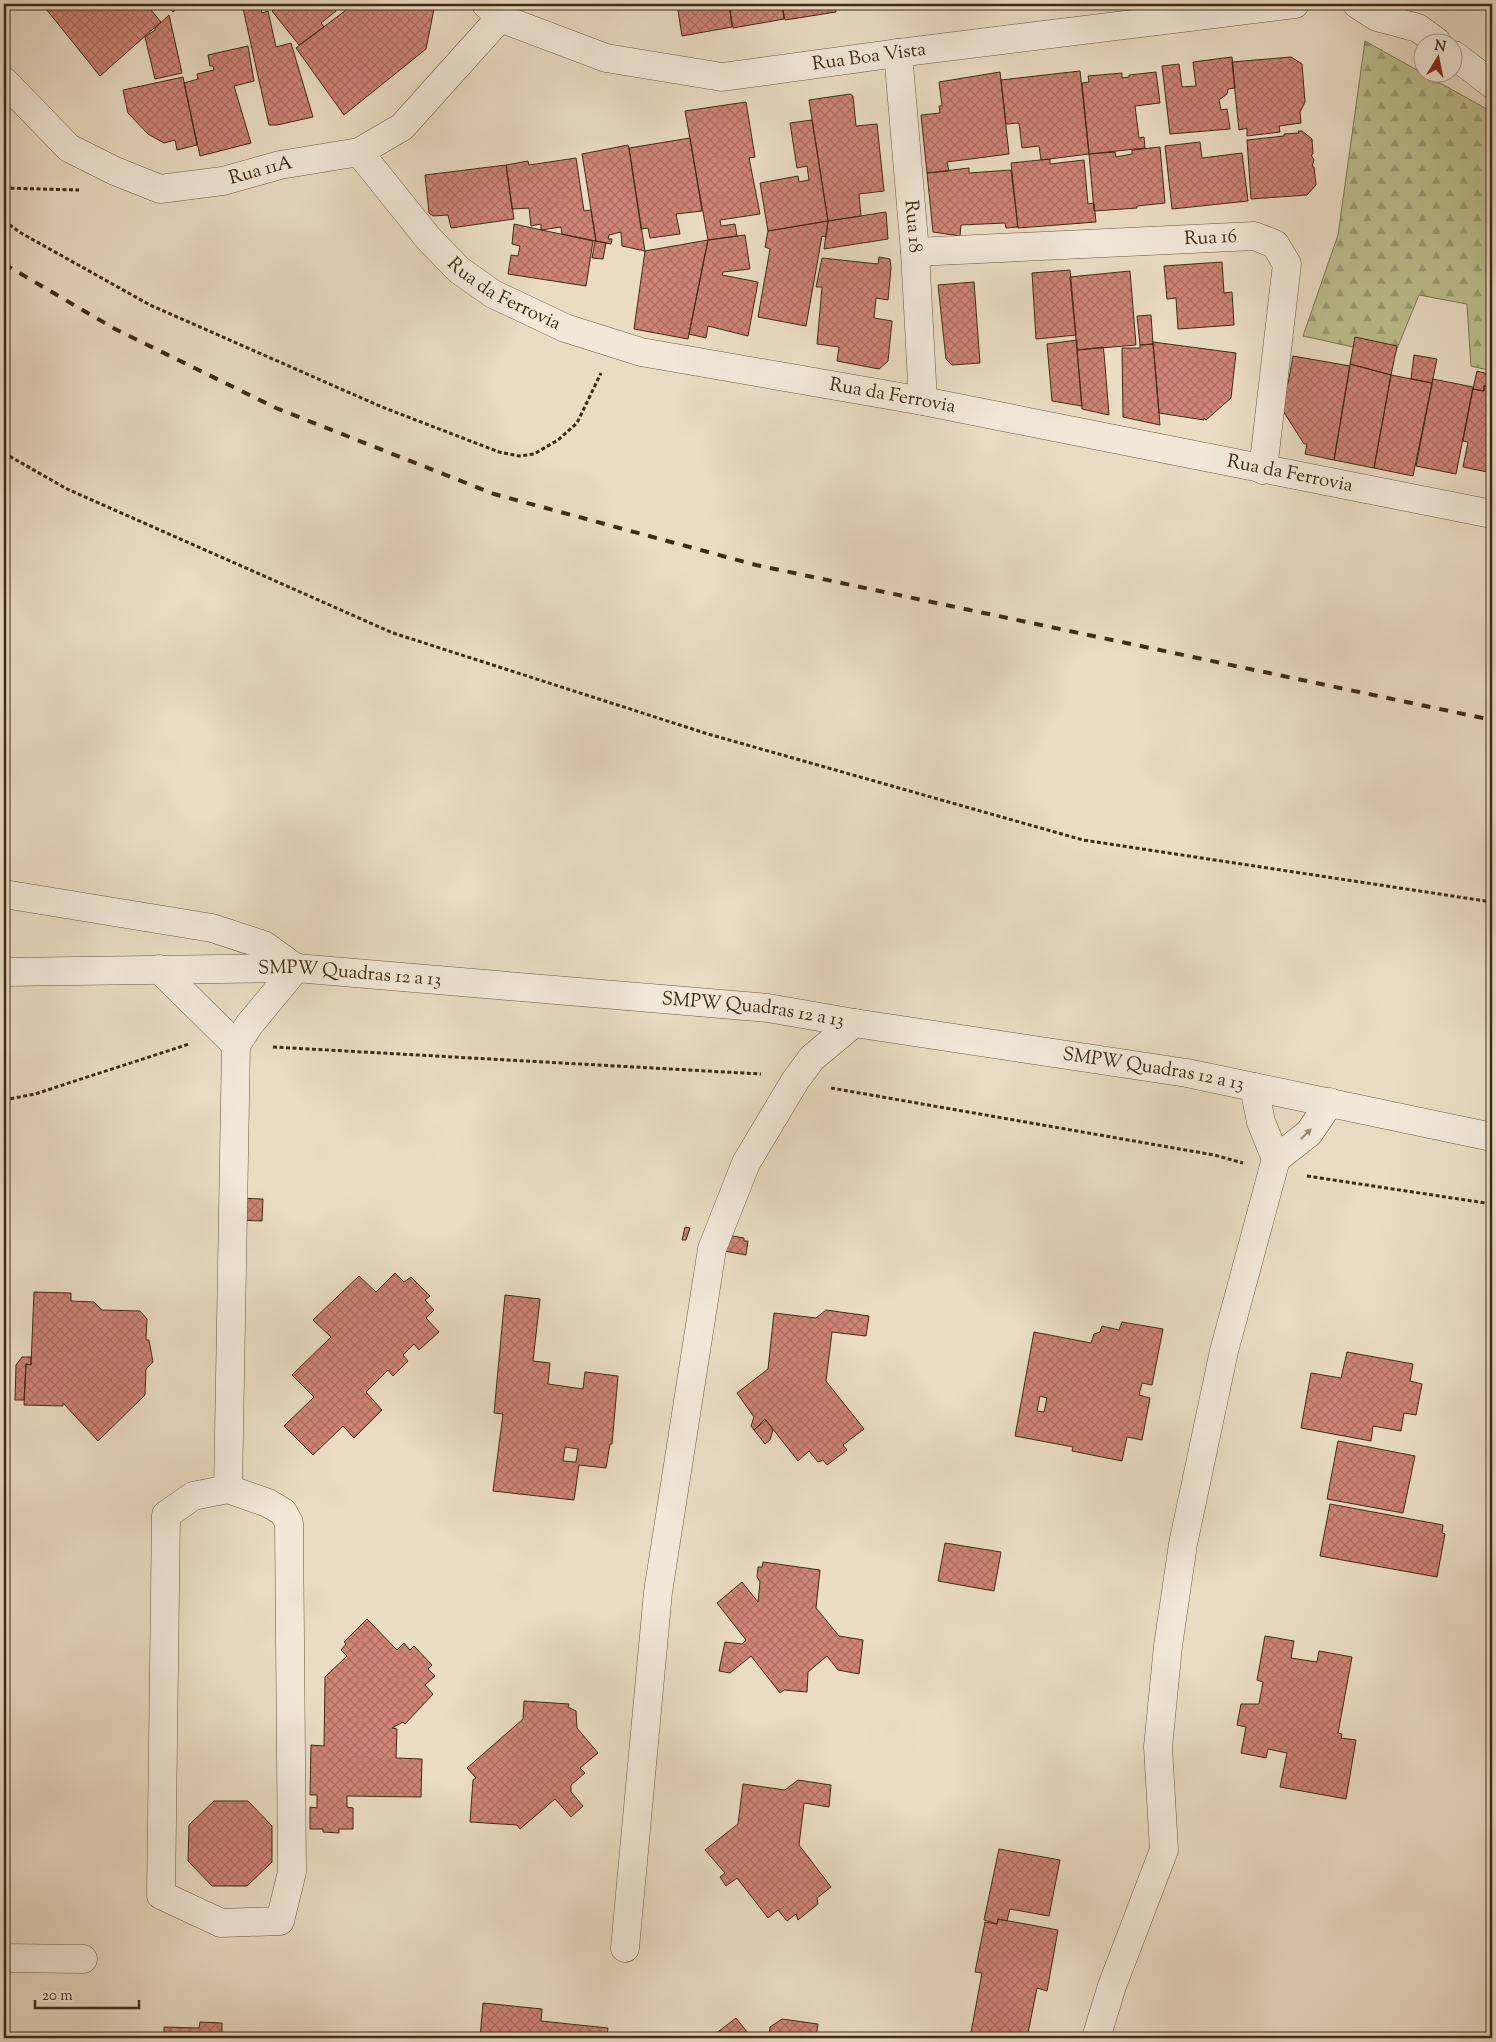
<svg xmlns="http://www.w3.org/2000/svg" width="1496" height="2042" viewBox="0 0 1496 2042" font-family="'Sorts Mill Goudy',serif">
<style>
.forest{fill:url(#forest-firs);stroke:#7e7552}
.building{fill:url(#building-cross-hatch);stroke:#3f2b14;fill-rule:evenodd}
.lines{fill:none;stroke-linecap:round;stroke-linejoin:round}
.minor-casing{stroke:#6a5740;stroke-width:29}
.path{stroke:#3f2b14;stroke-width:3;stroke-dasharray:4 2.5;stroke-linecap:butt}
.minor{stroke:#f1e8d8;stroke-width:28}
.rail{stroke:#3f2b14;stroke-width:4;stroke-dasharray:9 9;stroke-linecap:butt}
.oneway{fill:#988a76}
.labels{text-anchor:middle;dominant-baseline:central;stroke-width:4;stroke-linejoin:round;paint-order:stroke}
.street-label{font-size:19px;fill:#3f2b14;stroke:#f1e8d8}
</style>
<defs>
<pattern id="forest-firs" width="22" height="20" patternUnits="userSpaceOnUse" patternTransform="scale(1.25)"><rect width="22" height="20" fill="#bcbf8f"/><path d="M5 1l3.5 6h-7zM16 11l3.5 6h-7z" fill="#9a9b74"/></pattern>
<pattern id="building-cross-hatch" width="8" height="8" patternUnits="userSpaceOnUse" patternTransform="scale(1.25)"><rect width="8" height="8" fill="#cf8476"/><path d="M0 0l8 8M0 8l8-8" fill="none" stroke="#a96c60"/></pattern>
</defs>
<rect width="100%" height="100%" fill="#e9dcc3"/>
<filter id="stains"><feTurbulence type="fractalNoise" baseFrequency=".004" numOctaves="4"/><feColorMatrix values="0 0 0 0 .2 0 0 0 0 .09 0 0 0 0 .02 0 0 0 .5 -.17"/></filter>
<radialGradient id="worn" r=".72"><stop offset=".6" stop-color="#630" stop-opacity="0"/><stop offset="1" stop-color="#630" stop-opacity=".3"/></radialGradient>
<path class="forest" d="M1365 41 1492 112V371L1471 366 1467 304 1419 295 1394 356 1303 336 1338 235Z"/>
<path class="building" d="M42 4H146L161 22 100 76Z
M146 4H157L150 9Z
M166 4H182L173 12Z
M242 4H260L262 13 268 11 276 47 291 43 313 117 277 125H269Z
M282 4H331L336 11 321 23 324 27 299 45 272 11Z
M354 4H435L426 49 344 115 296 48Z
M677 4H729L732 27 682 36Z
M729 4H782L784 19 733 28Z
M782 4H835L836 12 785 20Z
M169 15 182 73 155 79 145 37 155 30V28Z
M248 46 254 81 234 86 251 143 200 156 184 83 198 79 197 74 214 70 213 66H210L208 55Z
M1232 57 1235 88 1228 89 1227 94 1219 100 1221 110 1227 109 1230 129 1170 134 1162 66 1179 64 1182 87 1196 86 1193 62Z
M1291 57 1302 64 1305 102 1300 112 1301 123 1279 126 1280 132 1247 136V128L1239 130 1232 62Z
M1080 71 1089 154 1041 160 1039 146 1022 148 1019 123 1006 124 1001 80Z
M1000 72 1009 154 947 162 949 171 927 173 921 115 940 113 939 106H942L939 82Z
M1156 72 1160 103 1135 106 1139 138 1144 137 1145 148 1089 154 1082 83 1089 82 1088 76 1122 73V78L1129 77V75Z
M183 77 197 145 177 150 175 140 164 143 148 134 128 113 123 90Z
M850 94 853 96 856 126 877 124 884 191 859 194 861 216 828 221 809 100Z
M746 102 755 157 749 158 760 214 720 220 721 226 735 224 737 236 708 240 685 111Z
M812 120 828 221 768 231 760 183 798 176 799 182 809 180 807 166 797 168 790 123Z
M1298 131H1302L1312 139 1313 154 1311 155 1314 160 1312 166 1314 167 1316 185 1307 195 1251 199 1247 140 1284 136V134L1299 133Z
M690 138 702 211 676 214 680 234 650 238 648 228 641 229 629 148Z
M1200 142 1202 158 1242 153 1248 201 1172 209 1165 146Z
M628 145 629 148 645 251 622 246 621 232 609 235 608 239H612L611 244 596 241 582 154Z
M1160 147 1165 203 1137 206V208L1094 211 1089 154 1115 152 1116 157 1132 154V150Z
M576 158 584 211 591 210 596 241 562 234 561 227 541 230V224L531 226 529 208 512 209 506 165 528 161 529 165Z
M1050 159V164L1084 160 1088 204 1094 203 1096 222 1018 228 1011 163Z
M506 165 514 219 451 228 448 215 433 216 429 213 425 175Z
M969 168V173L1011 170 1018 227 1006 228 1005 223 961 225 960 236 933 232 927 173Z
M886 212 888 239 824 249 828 221Z
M828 221 826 237 822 236 806 326 758 317 770 249 765 247 768 231Z
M514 224 593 241 586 286 508 274 511 255 518 256 520 246 512 244Z
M745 235 750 269 723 272 722 275 758 282 748 336 708 326 706 338 689 334 708 240Z
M708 240 688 339 634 329 645 251Z
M595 241 606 243 603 259 592 258Z
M879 257 890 259 891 268 888 300 876 298 874 318 892 321 888 361 879 369 837 361 839 347 817 344 822 287H816L822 258 878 264Z
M1222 262 1224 293 1232 292 1234 325 1178 329 1176 298 1167 299 1164 266Z
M1070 270 1076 335 1036 339 1032 273Z
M1130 271 1136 345 1077 350 1070 277Z
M974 282 980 363 952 365 946 359 938 285Z
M1151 315 1153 344 1140 345 1137 316Z
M1355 337 1397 346 1391 375 1350 364Z
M1077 340V350L1082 406 1052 401 1047 344Z
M1153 342 1236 353 1231 398 1206 420 1204 418V420L1159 413Z
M1153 344 1159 413 1160 425 1123 417 1122 348H1140V345Z
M1103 347 1104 353 1109 415 1082 409 1077 350Z
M1414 355 1437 359 1432 383 1411 379Z
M1293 356 1350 366 1334 460 1305 454 1307 444H1304L1280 406 1284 383 1288 384Z
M1350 364 1391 375 1374 468 1334 460Z
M1477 371 1492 375V390H1487L1488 386H1484V391L1473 389Z
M1391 375 1432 383 1413 476 1374 468Z
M1433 379 1473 387 1456 474 1416 466Z
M1484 386H1488L1487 390H1492V473L1463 467 1468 442 1463 441 1473 389 1484 391Z
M237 1198 263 1199 262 1221 236 1220Z
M685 1227 690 1228 686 1240H682Z
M727 1235 744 1238V1241H748L746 1255 724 1251Z
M395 1273 404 1282 411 1277 430 1296 425 1300 434 1310 426 1318 439 1332 419 1350 414 1344 403 1355 408 1361 393 1376 388 1370 366 1392 382 1410 354 1438 343 1426 313 1455 284 1426 314 1397 292 1375 331 1337 313 1320 359 1276 376 1292Z
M34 1292 71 1293V1301L94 1302 102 1310 140 1311 147 1319 146 1340H149L153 1362 146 1369 145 1395 98 1441 63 1403V1406L24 1405 26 1364 31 1365Z
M505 1295 540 1299 533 1361 550 1363 548 1384 583 1389 585 1372 618 1376 612 1444H610L606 1468 579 1465 574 1500 493 1491 503 1414 494 1413ZM565 1447 578 1449 576 1462 563 1461Z
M826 1310 869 1316 866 1336 832 1332 826 1381 864 1429 843 1445 847 1450 827 1465 823 1460 818 1462 809 1451 798 1461 765 1419 754 1430 751 1426 754 1417 737 1393 768 1369 774 1313 816 1318Z
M1122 1322 1163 1329 1152 1385 1142 1383 1139 1395 1150 1398 1142 1440 1127 1437 1122 1461 1072 1451 1073 1447 1015 1436 1034 1332 1091 1343 1094 1334 1100 1332 1102 1326 1119 1330ZM1040 1396 1047 1398 1044 1412 1037 1411Z
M1347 1352 1413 1364 1410 1381 1422 1384 1416 1415 1404 1413 1401 1431 1373 1426 1371 1441 1301 1428 1311 1373 1341 1378Z
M22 1357H31V1365L26 1364 24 1400H15L16 1365Z
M766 1420 773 1430 770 1440 765 1444 754 1430Z
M1338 1441 1415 1456 1403 1513 1327 1499Z
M1330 1504 1443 1525 1442 1533 1445 1534 1437 1577 1320 1556Z
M945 1543 1001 1552 994 1591 938 1581Z
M763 1562 820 1570 816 1608 839 1636 863 1640 859 1674 838 1670 827 1656 808 1672 807 1692 784 1690 780 1693 751 1656 730 1673 719 1671 725 1642 742 1644 746 1640 717 1603 742 1582 758 1602 760 1582 757 1577 758 1567H762Z
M367 1619 397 1650 404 1643 410 1650 414 1646 432 1665 428 1669 435 1676 425 1685 433 1694 405 1724 403 1722 392 1728 397 1729 396 1758 422 1759 421 1797 347 1796V1807L353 1808V1829H339V1833L323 1832V1829H310V1807L317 1808V1795H310L311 1745 324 1746 325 1677 347 1656 341 1650 346 1644 344 1642Z
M1265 1636 1294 1641 1291 1658 1317 1662 1319 1651 1352 1657 1338 1733 1342 1734 1341 1738 1356 1740 1346 1799 1280 1787 1287 1753 1268 1749 1266 1758 1241 1753 1246 1727 1237 1725 1241 1704H1259L1263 1682 1257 1680Z
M524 1701 569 1704 568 1707 576 1711 577 1728 598 1753 580 1768 585 1773 571 1785V1792L583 1806 571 1817 555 1799 520 1829 517 1825 470 1822 473 1780 476 1778 467 1768 523 1719Z
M798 1780 831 1785 829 1807 804 1803 799 1845 831 1887 817 1898 818 1904 798 1920 796 1914 787 1921 778 1910 768 1918 737 1878 726 1886 720 1877 725 1873 705 1850 738 1824 743 1784 785 1790Z
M214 1801H248L272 1826V1862L247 1886H212L188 1861 189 1825Z
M999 1849 1060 1860 1049 1916 1010 1909 1007 1921 998 1919 997 1924 984 1920Z
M998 1919 1058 1930 1047 1991 1037 1988 1027 2038H970L982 1973 975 1972 985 1922 997 1924Z
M483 2003 542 2009 541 2021 608 2028 607 2038H480Z
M736 2018 752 2038H701L707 2033 710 2038Z
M782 2019 818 2024 816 2038H769L770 2027Z
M200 2022 222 2023V2033H233V2038H164V2027L199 2028Z"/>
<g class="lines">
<g class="minor-casing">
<g id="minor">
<path id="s1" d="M486 4 500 18 606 58 722 77 898 53 1295 4"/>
<path d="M1357 4 1377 17 1418 28 1437 42"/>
<path id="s2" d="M898 53 915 252 923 401"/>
<path d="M1454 55 1492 84"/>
<path id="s3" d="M4 81 69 148 115 171 160 189 223 181 280 165 359 152 402 127 500 18"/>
<path id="s4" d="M359 152 428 238 459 270 493 294 565 328 641 352 923 401 1492 514"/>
<path id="s5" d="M915 252 1254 236 1275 244 1287 264 1263 470"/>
<path d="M4 894 212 928 264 945 296 968 249 1025 236 1045 228 1489"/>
<path d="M159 969 236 1045"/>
<path id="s6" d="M4 972 296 968 768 1008 854 1023 1187 1073 1492 1137"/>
<path d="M1254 1087 1261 1122 1276 1159"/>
<path d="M228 1489 268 1503 283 1512 289 1523 292 1872 280 1921 221 1923 161 1895 166 1515 193 1496Z"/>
<path d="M625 1948 658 1592 712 1249 746 1163 795 1081 812 1058 854 1023"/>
<path d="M4 1958 83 1959"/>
<path d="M1096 2038 1112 1986 1164 1850 1158 1747 1168 1646 1183 1544 1224 1351 1276 1159 1309 1133 1330 1102"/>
</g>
</g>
<path class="path" d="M4 188 79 190
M4 221 21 233 150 305 382 407 499 452 519 456 534 454 558 440 577 423 601 373
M4 453 67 489 393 633 708 734 1083 840 1492 902
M273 1047 761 1074
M831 1088 1214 1155 1243 1163
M4 1100 35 1094 189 1044
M1307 1176 1492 1204"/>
<use href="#minor" class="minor"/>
<path class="rail" d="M4 264 115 329 276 408 494 494 756 565 1492 720"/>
</g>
<defs><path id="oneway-solid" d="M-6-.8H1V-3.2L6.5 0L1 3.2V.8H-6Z" transform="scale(1.25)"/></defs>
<use class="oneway" href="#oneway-solid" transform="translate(1306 1134) rotate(-45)"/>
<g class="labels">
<g class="street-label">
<text stroke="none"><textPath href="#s1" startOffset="399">Rua Boa Vista</textPath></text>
<text stroke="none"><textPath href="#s3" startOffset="296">Rua 11A</textPath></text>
<text stroke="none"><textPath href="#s2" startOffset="174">Rua 18</textPath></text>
<text stroke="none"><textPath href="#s5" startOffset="296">Rua 16</textPath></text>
<text stroke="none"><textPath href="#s4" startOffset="206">Rua da Ferrovia</textPath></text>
<text stroke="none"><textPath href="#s4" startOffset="611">Rua da Ferrovia</textPath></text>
<text stroke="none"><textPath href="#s4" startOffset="1016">Rua da Ferrovia</textPath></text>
<text stroke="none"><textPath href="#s6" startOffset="346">SMPW Quadras 12 a 13</textPath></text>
<text stroke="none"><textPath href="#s6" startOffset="751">SMPW Quadras 12 a 13</textPath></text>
<text stroke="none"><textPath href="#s6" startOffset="1156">SMPW Quadras 12 a 13</textPath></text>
</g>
</g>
<rect width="1496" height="2042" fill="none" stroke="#e9dcc3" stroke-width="20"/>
<rect x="5" y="5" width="1486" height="2032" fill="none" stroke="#3f2b14" stroke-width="2.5"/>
<rect x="10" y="10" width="1476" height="2022" fill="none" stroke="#3f2b14"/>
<g transform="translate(1438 58) rotate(10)"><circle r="24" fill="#f1e8d8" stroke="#aa9c8a"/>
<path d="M0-4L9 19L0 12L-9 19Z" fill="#8f2418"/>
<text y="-8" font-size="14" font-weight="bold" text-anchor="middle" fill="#3f2b14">N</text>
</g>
<path d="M35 2000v8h104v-8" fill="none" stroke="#3f2b14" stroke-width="2.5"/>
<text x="42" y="2000" font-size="15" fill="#3f2b14" stroke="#f1e8d8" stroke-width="4" paint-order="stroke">20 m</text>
<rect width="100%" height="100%" filter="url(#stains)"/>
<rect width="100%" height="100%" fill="url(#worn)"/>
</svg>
